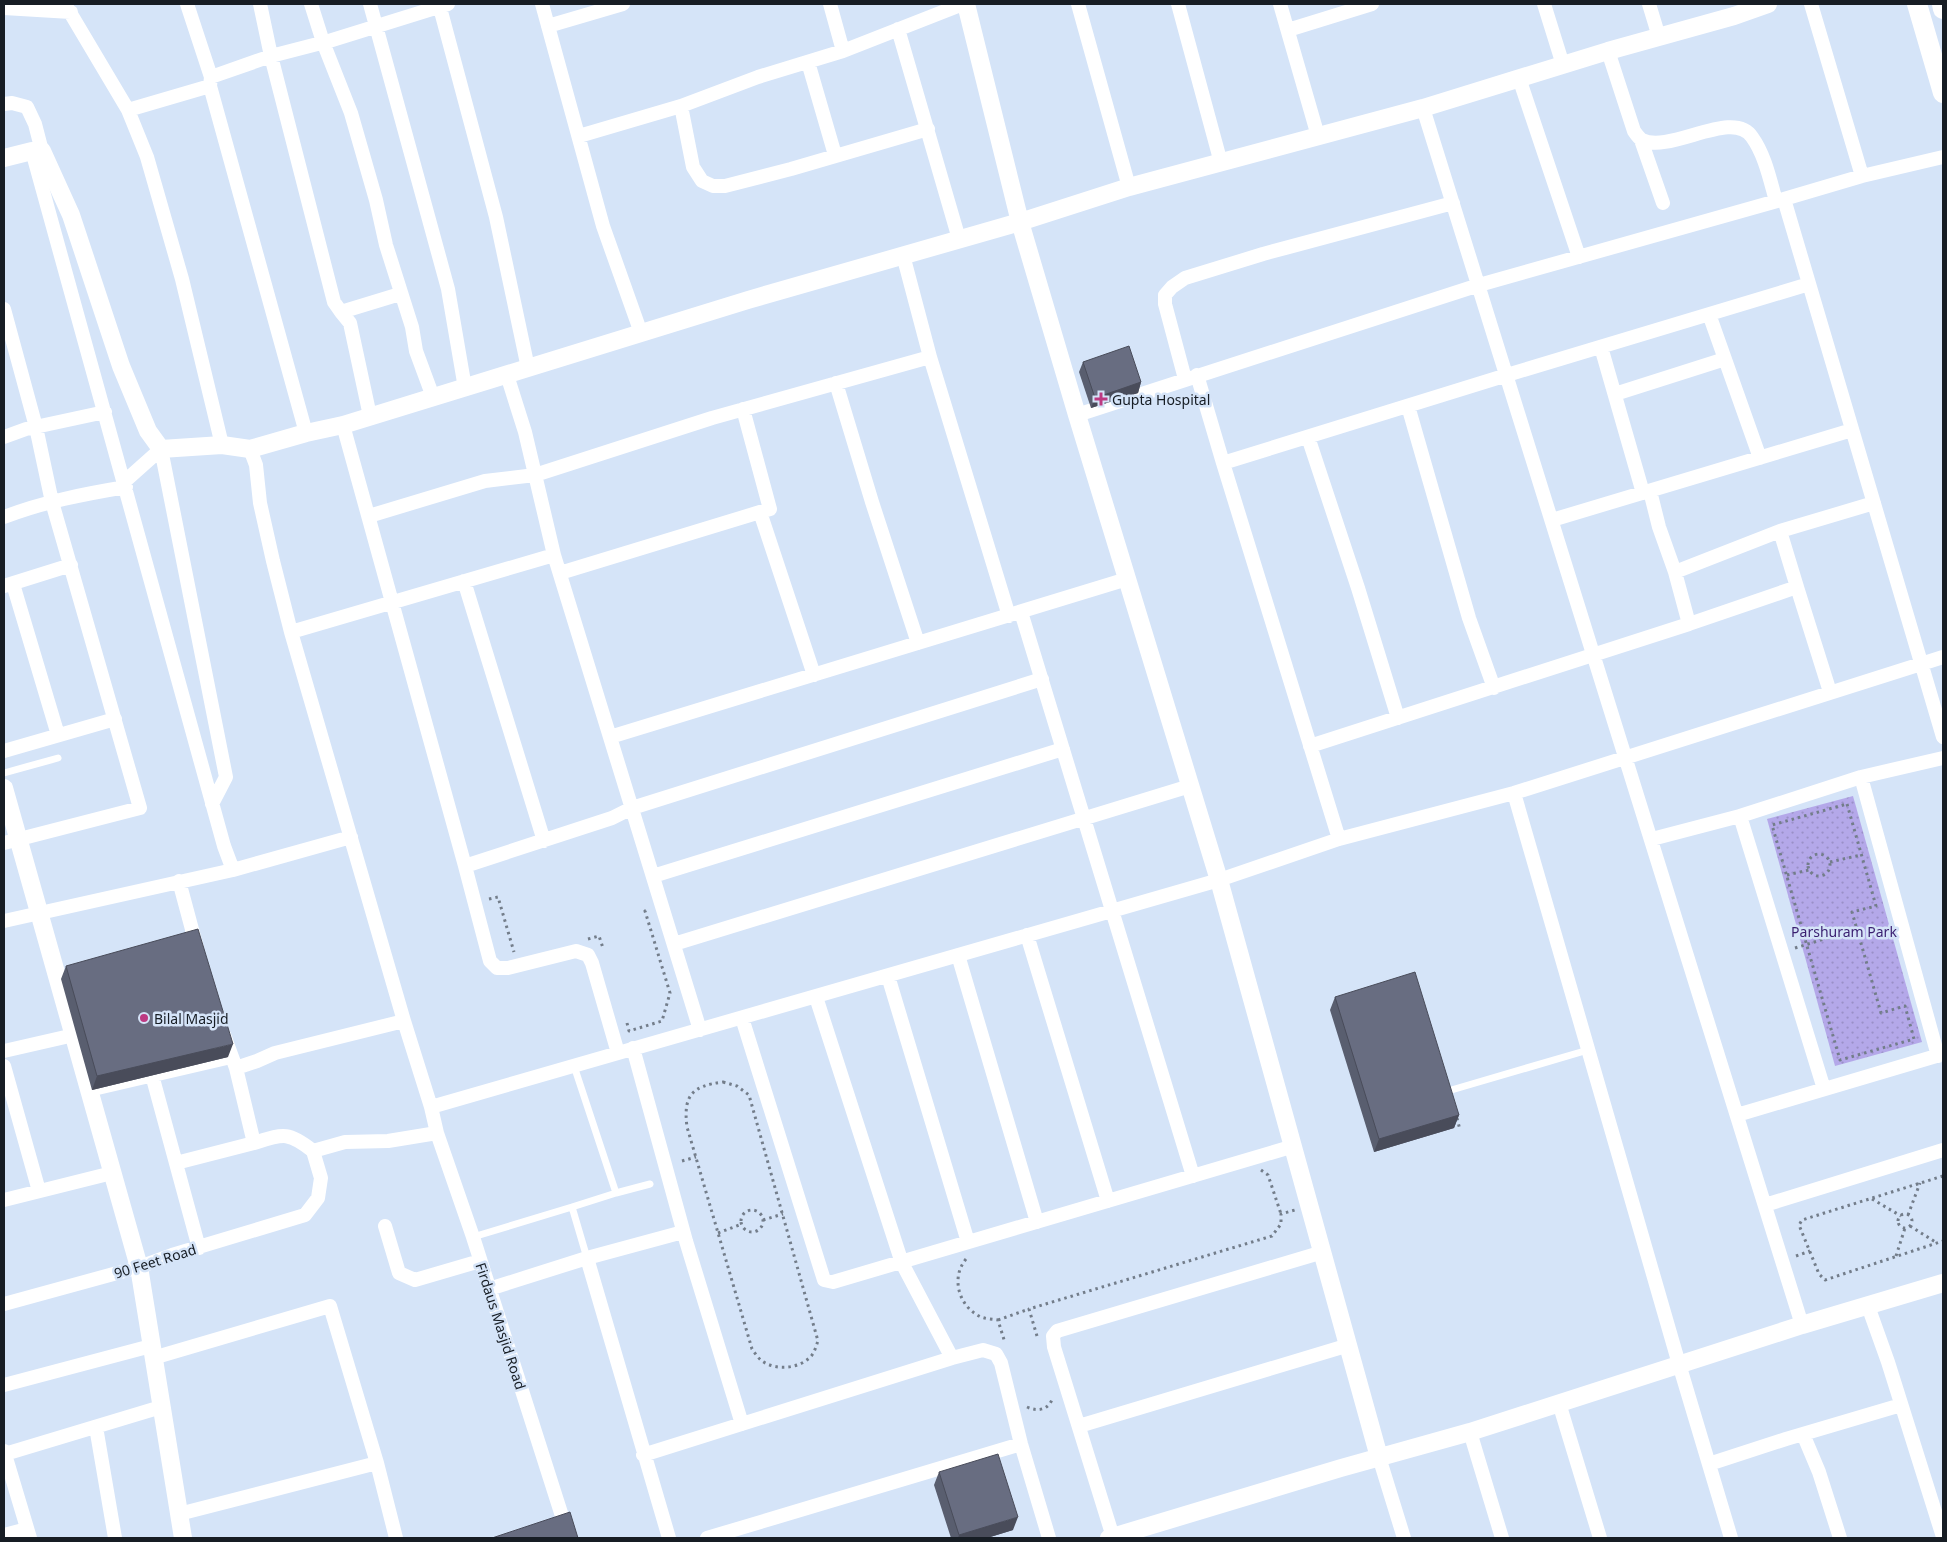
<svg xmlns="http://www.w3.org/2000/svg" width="1947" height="1542" viewBox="0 0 1947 1542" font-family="'Noto Sans',sans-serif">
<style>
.green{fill:url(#green-dots)}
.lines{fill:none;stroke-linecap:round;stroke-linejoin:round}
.path{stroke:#737d8a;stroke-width:3;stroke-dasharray:2.5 4;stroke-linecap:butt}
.service{stroke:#fff;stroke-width:7}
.minor{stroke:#fff;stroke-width:14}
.tertiary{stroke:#fff;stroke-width:18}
.secondary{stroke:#fff;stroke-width:20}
.wall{fill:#595e6f}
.shaded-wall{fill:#494c5a}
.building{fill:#686d81;stroke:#494c5a}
.poi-dot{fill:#bd3a82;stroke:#d5e4f8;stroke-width:2}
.labels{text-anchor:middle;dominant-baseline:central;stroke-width:5;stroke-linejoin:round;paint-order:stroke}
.poi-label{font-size:14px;fill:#171d24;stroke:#d5e4f8;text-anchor:start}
.park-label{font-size:14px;fill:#3a1f70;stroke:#d5e4f8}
.street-label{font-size:14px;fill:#171d24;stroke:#d5e4f8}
</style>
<defs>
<pattern id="green-dots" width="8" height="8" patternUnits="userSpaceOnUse" patternTransform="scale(1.25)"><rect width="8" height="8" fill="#b4a8e9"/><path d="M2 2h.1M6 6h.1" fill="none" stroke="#9a90c8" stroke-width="1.8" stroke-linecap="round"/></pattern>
</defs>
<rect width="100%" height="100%" fill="#d5e4f8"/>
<path class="green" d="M1853 796 1922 1042 1835 1066 1767 819Z"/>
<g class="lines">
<path class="path" d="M1847 804 1876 906 1852 912 1881 1013 1905 1006 1914 1039 1840 1060 1772 825Z
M1808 865a11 11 0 1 1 22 0a11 11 0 1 1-22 0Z
M1830 862 1861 855
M1787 875 1809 870
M489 899 498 897 514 952
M588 939 599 936 603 948
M1795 948 1857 929
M627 1023 629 1031 662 1021 670 993 645 911 649 910
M723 1082 737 1086 749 1095 818 1341C816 1346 815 1351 812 1355 801 1369 776 1371 762 1361 758 1358 755 1353 752 1349L687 1127C683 1095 692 1086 723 1082Z
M1457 1118 1460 1130
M682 1161 696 1157
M1261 1170 1268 1175 1281 1214
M1943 1176 1802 1220 1799 1225 1819 1274 1825 1280 1943 1241
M1872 1199 1901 1216
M741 1221a11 11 0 1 1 22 0a11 11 0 1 1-22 0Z
M1898 1221a7 7 0 1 1 14 0a7 7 0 1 1-14 0Z
M1908 1215 1920 1183
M763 1220 783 1214
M1910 1226 1937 1243
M718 1233 742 1224
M1796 1256 1810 1251
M1896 1256 1905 1228
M966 1259C951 1277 958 1305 979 1316 984 1319 992 1319 998 1320L1005 1343
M998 1320 1029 1309
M1037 1336 1029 1309 1272 1236 1281 1224V1214L1295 1210
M1027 1407C1038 1412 1049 1410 1053 1397"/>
<path class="service" d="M4 773 58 758
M574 1066 616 1193 650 1184
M1448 1091 1588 1050
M473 1237 572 1207
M587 1258 572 1207 616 1193"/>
<path class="minor" d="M65 4 128 110 147 157 182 279 222 445
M187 4 211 77
M260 4 271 56 334 302 341 312 400 294
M311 4 323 42 351 113 376 200 386 245 412 327 416 351 433 397
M370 4 448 289 465 388
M439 4 496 217 528 368
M542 4 603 226 641 333
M830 4 843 51
M1078 4 1129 187
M1178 4 1221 163
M1280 4 1318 136
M1544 4 1563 65
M1649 4 1659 37
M1811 4 1862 176
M4 8 71 12
M548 26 623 4
M898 29 959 239
M1288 30 1372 4
M1608 51 1634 131C1636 134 1639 138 1642 140 1670 154 1733 108 1752 137 1765 155 1770 180 1776 201
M808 62 835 155
M1519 78 1579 257
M4 104 12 103 27 107 35 124 42 151
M681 106 693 167 702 181 713 186H725L791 169 928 129
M1423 108 1802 1325
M128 110 210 86
M579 136 681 106 758 77 843 51 963 4
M1641 140 1663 203
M1943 157 1862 176 1784 199 1943 737
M903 255 930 357 1009 616
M4 309 36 427 52 502 140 808 4 843
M341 312 350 323 370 416
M1709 314 1760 458
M1601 347 1643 493
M507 375 525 432 554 555
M1197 375 1223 463 1507 375 1809 284
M1185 379 1165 304V295L1172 287 1185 278 1263 254 1453 203
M836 383 872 502 918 643
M1615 394 1725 359
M1408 406 1469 618 1494 688
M743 409 770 509 760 512
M1077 415 1479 285 1784 199
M343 425 465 866 612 818 632 808 1042 679
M306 433 210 86 211 77 271 56 329 41 448 4
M4 437 26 429 105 412
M1308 437 1358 588 1398 718
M161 449 226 777 212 804
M250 449 256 465 260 503 273 561 291 632 404 1021 431 1107 437 1133 473 1237 569 1538
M1223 463 1339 839
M124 482 161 449
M1650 491 1659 527 1675 572
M369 516 485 481 535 475 712 418 930 357
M4 517C43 502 84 494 126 487
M1552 520 1852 430
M1780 531 1675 572 1689 624 1797 587 1780 531 1874 503
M560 573 760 512 814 675
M464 581 544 841
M13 584 58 735
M4 586 71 565
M1797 587 1830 692
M1021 612 1193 1176
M291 632 554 555 700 1030
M610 737 1127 579
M1310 746 1689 624
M4 751 115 719
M1861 777 1943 758
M1514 793 1679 1364 1731 1538
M1652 839 1740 816
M465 866 490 961 497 968H508L576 951 588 955 592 963 618 1053
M233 870 351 837
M653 876 1063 749
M179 881 197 948
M4 921 233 870 224 846 32 151
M1027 935 1108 1201
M674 944 1190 786
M958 955 1037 1222
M888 976 968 1242
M816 997 902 1263 952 1358
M742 1018 824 1280 833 1282 1294 1146
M224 1035 236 1068 257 1061 275 1053 404 1021
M633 1048 686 1241 742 1424
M4 1051 74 1035
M4 1066 39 1191
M152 1075 199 1248
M1824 1089 1740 816 1861 777 1938 1056
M89 1090 231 1057
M431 1107 1219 880 1339 839 1514 793 1943 657
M1737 1115 1943 1054
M254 1143C283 1134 288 1131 313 1151
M176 1163 254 1143 236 1068
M4 1200 112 1173
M1765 1205 1943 1150
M385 1226 399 1273 415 1280 480 1261
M587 1258 669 1538
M489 1289 587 1258 683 1232
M4 1304 139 1267 172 1255 305 1215 318 1198 321 1178 313 1151 345 1142 388 1141 437 1133
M1868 1306 1888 1362 1943 1537
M153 1358 330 1306 377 1463 396 1538
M4 1385 151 1346
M1559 1403 1600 1538
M1079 1426 1349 1345
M96 1427 115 1538
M1470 1432 1502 1538
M1803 1434 1819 1472 1840 1538
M4 1451 30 1538
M5 1454 161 1407
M643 1455 952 1358 983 1350 996 1354 1001 1363 1021 1444 1049 1538
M1379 1457 1404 1538
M1709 1464 1786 1439 1901 1405
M179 1514 377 1463
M4 1535 27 1529
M1113 1537 1054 1347 1053 1336 1057 1331 1323 1252
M707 1538 1021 1444"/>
<path class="tertiary" d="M966 4 1020 222 1077 415 1219 880 1379 1457
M4 158 32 151H42L71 215 121 366 148 431 161 449 222 445 250 449 306 433 343 425 748 300 1020 222 1129 187 1423 108 1608 51 1734 16 1768 4
M4 788 139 1267 183 1538
M1109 1538 1341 1468 1470 1432 1802 1325 1943 1283"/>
<path class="secondary" d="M1917 4 1943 93
M1942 4 1943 9"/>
</g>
<path class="wall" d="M1083 362 1141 382 1138 393 1091 408 1079 372Z
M66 966 228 1057 92 1090 61 979Z
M1335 997 1459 1115 1454 1128 1374 1152 1330 1010Z
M939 1472 1013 1530 987 1538H951L934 1485Z"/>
<path class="shaded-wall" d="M1141 382 1138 393 1091 408 1095 398Z
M233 1044 228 1057 92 1090 97 1076Z
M1459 1115 1454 1128 1374 1152 1379 1139Z
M1018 1517 1013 1530 987 1538H958L959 1535Z"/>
<path class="building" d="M1129 346 1141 382 1095 398 1083 362Z
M198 929 233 1044 97 1076 66 966Z
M1415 972 1459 1115 1379 1139 1335 997Z
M998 1454 1018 1517 959 1535 939 1472Z
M570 1512 578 1538H492Z"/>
<g class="poi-dot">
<path d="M1098.5 391.5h5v5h5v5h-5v5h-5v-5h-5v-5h5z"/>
<circle cx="144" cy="1018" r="5"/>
</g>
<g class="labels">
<g class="poi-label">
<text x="1112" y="399">Gupta Hospital</text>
<text x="154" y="1018">Bilal Masjid</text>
</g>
<g class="park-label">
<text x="1844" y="931">Parshuram Park</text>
</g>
<g class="street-label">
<text transform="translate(155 1261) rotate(-17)">90 Feet Road</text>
<text transform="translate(501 1326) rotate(72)">Firdaus Masjid Road</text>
</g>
</g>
<rect width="1947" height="1542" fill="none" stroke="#171d24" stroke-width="10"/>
</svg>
